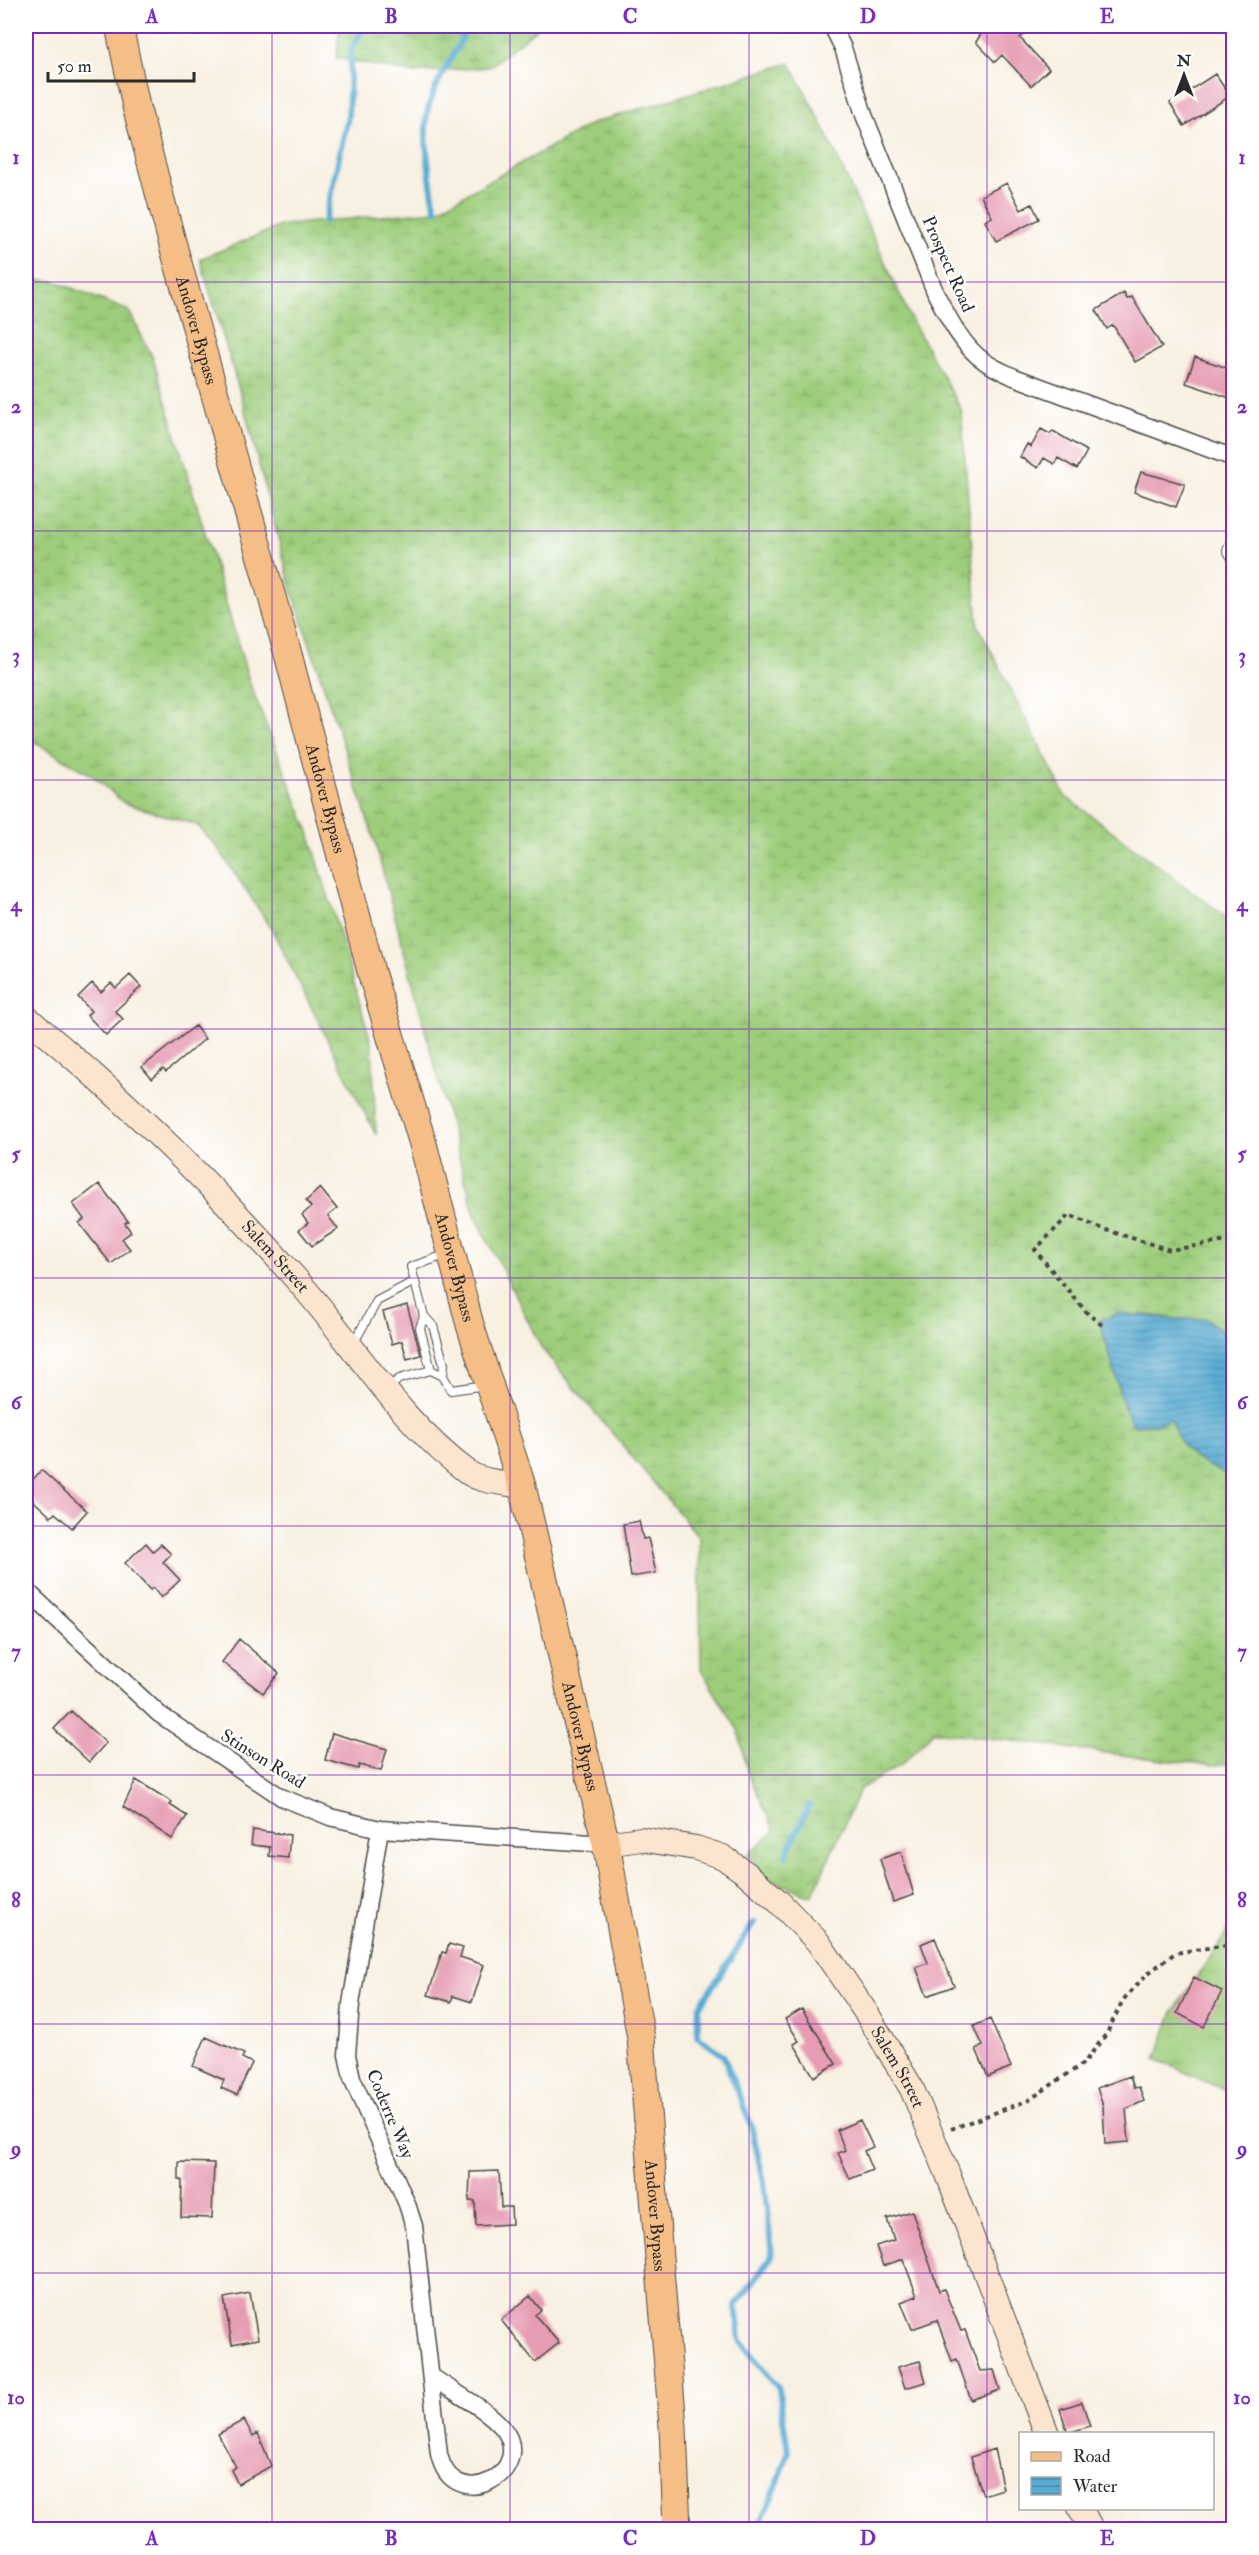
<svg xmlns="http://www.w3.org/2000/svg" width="1259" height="2555" viewBox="0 0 1259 2555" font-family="'IM FELL Double Pica',serif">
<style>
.grass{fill:url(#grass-tufts);stroke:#647c54;stroke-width:1.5}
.wetland{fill:url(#wetland-marsh);stroke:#647c54;stroke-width:1.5}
.water{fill:url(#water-rules);stroke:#416b7e;stroke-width:1.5}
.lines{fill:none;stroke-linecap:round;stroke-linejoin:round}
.stream{stroke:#57abd2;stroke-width:6}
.building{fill:#e69cb3}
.lane-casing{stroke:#4a4946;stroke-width:10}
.street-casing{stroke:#4a4946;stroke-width:19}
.secondary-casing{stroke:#4a4946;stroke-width:26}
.primary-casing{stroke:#4a4946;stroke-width:29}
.path{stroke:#4a4946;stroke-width:4;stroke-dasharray:4.5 4.5;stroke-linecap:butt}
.lane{stroke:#fff;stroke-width:8}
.street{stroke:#fff;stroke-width:16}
.secondary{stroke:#fbe5cf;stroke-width:24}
.primary{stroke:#f6be87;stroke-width:27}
.grid{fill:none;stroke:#7b2cbf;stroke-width:1.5;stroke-opacity:0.55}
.labels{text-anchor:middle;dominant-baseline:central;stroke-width:5;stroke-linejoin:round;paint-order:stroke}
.street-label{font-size:18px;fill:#2b2b2b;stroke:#fff}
.neatline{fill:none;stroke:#7b2cbf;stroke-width:2}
.grid-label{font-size:20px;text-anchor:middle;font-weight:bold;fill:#7b2cbf}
</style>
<defs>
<pattern id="grass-tufts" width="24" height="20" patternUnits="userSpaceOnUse" patternTransform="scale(1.5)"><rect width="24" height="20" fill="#9ece7c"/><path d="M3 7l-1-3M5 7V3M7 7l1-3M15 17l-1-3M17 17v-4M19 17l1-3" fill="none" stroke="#88b16b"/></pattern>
<pattern id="wetland-marsh" width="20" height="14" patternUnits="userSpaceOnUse" patternTransform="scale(1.5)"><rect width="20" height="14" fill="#9ece7c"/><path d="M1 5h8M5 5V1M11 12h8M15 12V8" fill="none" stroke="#88b16b"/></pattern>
<pattern id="water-rules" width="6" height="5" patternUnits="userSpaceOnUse" patternTransform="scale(1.5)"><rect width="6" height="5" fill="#57abd2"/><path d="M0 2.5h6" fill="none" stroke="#488bab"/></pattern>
</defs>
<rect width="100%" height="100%" fill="#fff"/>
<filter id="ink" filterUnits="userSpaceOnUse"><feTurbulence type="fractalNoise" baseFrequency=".0167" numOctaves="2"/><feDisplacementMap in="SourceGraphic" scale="12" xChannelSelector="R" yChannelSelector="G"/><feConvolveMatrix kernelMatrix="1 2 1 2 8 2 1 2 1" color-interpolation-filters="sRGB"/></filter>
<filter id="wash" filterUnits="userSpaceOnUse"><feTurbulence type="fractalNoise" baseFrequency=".008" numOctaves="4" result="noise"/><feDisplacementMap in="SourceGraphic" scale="24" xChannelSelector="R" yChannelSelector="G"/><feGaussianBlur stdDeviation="1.35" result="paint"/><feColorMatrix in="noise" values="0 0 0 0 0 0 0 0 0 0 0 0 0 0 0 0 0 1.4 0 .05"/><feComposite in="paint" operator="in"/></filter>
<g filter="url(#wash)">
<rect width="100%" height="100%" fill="#f8f0e1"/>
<path class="grass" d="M1230 1928H1233V2094L1156 2059 1173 2012Z"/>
<path class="wetland" d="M340 26H540L489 67 413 73 336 58Z
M790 63 823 126 910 317 961 409 978 625 1065 796 1233 922V1340L1207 1319H1175L1141 1314 1115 1369 1124 1407 1170 1419C1187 1462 1196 1459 1233 1478V1763L1216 1765 1162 1760 934 1731 901 1765 860 1789 812 1896 766 1878 748 1854 775 1831 748 1774 738 1730 701 1670 699 1537 542 1349 474 1213 375 842 291 587 243 403 200 259 283 225 436 211 593 123Z
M26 279 54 281 129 311 153 358 250 684 308 829 336 922 372 1045 376 1135 270 926 217 847 197 825 124 803 93 776 26 737Z"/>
<path class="water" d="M1118 1313 1175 1319H1207L1233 1340V1478C1195 1458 1188 1462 1170 1419L1159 1424 1133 1425 1124 1407 1100 1321Z"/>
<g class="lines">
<path class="stream" d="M436 211C431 188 422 131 428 109 435 83 451 60 463 37L454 26
M325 221 348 116 351 50 365 26
M786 1856 809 1805
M754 1923 699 2007 697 2036 723 2055 751 2125 764 2182 772 2256 736 2305 740 2340 779 2389 788 2452 777 2485 757 2530"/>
</g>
<g id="blocks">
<path class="building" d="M986 26H1034L1020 38 1049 69 1031 86 1002 55 995 62 976 42Z
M1215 74 1230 96 1184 126 1170 103Z
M1007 183 1021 210 1032 204 1039 219 996 241 985 221 992 217 981 196Z
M1124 293 1127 299 1132 297 1162 347 1135 362 1113 325 1107 329 1096 310Z
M1195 357 1233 370V399L1186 383Z
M1041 429 1050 434 1053 431 1087 451 1077 469 1058 458 1054 464 1044 458 1038 468 1020 457 1027 444 1031 447Z
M1141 472 1185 484 1176 507 1134 492Z
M130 975 141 987 115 1011 123 1019 106 1035 87 1015 91 1011 78 997 92 983 101 992 111 983 116 988Z
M195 1026 205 1039 166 1072 163 1069 152 1079 142 1067Z
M99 1184 128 1221 125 1223 131 1232 122 1239 130 1249 111 1264 79 1223 84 1219 73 1204Z
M320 1188 337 1209 328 1216 338 1229 312 1246 299 1230 308 1223 302 1215 311 1207 306 1201Z
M407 1305 421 1355 407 1359 402 1341 392 1344 383 1312Z
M41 1470 87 1511 72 1528 55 1513 51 1517 26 1494V1488Z
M639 1521 643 1539 648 1538 656 1573 631 1577 623 1524Z
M146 1543 153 1551 161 1544 171 1554 163 1562 180 1580 161 1598 153 1588 150 1590 125 1563Z
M239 1639 279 1673 263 1693 222 1662Z
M71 1711 106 1743 89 1762 54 1729Z
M332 1733 387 1749 381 1771 359 1765 358 1769 325 1760Z
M136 1780 172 1802 170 1805 187 1816 172 1839 123 1807Z
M253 1830 290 1835 288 1858 269 1856 270 1847 251 1845Z
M901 1852 914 1895 893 1902 880 1859Z
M935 1938 954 1986 927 1996 916 1967 928 1963 921 1944Z
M449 1944 463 1948 460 1957 484 1965 472 2002 453 1996 451 2002 428 1995 442 1952 446 1953Z
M1194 1977 1222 1991 1204 2027 1177 2013Z
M802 2009 836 2064 814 2077 794 2044 799 2041 785 2019Z
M990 2019 1011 2067 988 2077 976 2049 983 2046 974 2026Z
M206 2037 244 2054 242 2058 252 2063 237 2095 221 2088 224 2080 193 2066Z
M1130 2076 1134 2088 1139 2087 1144 2101 1126 2109 1129 2142 1105 2144 1103 2106 1097 2088Z
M860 2120 873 2147 864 2151 872 2170 850 2179 838 2153 845 2150 837 2130Z
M179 2162 214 2163 212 2218 181 2217 182 2180H179Z
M499 2171 501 2207H511L512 2224 476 2226 475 2201H469L470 2172Z
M912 2211 939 2291 944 2289 961 2331 965 2330 980 2371 994 2370 1000 2390 971 2400 957 2359 952 2361 937 2320 912 2329 901 2302 917 2296 903 2259 883 2266 876 2246 894 2240 887 2219Z
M250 2293 258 2339 232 2344 224 2298Z
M530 2296 541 2310 535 2315 559 2343 535 2362 501 2320Z
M920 2361 926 2382 905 2388 898 2367Z
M1082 2402 1090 2426 1068 2433 1060 2409Z
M244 2420 253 2436 258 2433 271 2466 238 2484 231 2470 236 2467 218 2434Z
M994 2449 1003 2489 983 2495 971 2457Z"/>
</g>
</g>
<g filter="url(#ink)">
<use href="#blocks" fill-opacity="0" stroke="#4a4946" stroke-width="1.5"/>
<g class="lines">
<g class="lane-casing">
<path id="lane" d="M1234 532 1227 550 1234 562
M448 1254 411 1267 424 1316 433 1326 444 1364 443 1376 451 1390 486 1385
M424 1316 420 1328 431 1370 443 1376
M353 1344 377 1301 415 1281
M387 1389 399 1379 431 1370"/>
</g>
<g class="street-casing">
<path id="street" d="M832 26 843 48 864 115 936 294C948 317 962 346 984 361 993 368 1004 372 1014 377L1234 458
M26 1590 159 1714 281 1797 330 1817 380 1829 606 1844
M380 1829 351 2004 347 2055 352 2078 407 2204 414 2226 439 2454C453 2518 539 2472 502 2427 486 2408 451 2391 431 2376"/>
</g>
<g class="secondary-casing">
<g id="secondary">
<path id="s1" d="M26 1017C121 1096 215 1187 297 1280 354 1344 399 1422 469 1473 481 1482 507 1483 522 1486"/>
<path id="s2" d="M606 1844 641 1839 696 1848 723 1857 747 1874 779 1902 818 1942 867 2014 912 2089 947 2172 1047 2434"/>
<path d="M1080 2508 1092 2530"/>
</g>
</g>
<g class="primary-casing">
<g id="primary">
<path id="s3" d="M119 26 136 106 174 249 288 654 372 975 423 1144 470 1325 522 1486 606 1844 641 2038 673 2427 677 2530"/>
</g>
</g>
<path class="path" d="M1102 1325 1088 1314 1035 1250 1069 1215 1100 1228 1170 1250 1234 1240
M951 2129 1029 2100 1084 2063 1107 2033 1123 2000 1147 1974 1175 1953 1234 1944"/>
<use href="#lane" class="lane"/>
<use href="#street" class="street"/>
<use href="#secondary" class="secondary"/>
<use href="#primary" class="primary"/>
</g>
</g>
<path class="grid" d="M272 26V2530M510 26V2530M749 26V2530M987 26V2530M26 282H1234M26 531H1234M26 780H1234M26 1029H1234M26 1278H1234M26 1526H1234M26 1775H1234M26 2024H1234M26 2273H1234"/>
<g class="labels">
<g class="street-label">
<text transform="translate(948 264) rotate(66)">Prospect Road</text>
<text stroke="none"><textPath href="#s3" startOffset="314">Andover Bypass</textPath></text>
<text stroke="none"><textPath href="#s3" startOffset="800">Andover Bypass</textPath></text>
<text stroke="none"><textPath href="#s1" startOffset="346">Salem Street</textPath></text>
<text stroke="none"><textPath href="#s3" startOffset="1286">Andover Bypass</textPath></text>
<text stroke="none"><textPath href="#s3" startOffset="1772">Andover Bypass</textPath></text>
<text transform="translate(263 1759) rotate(32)">Stinson Road</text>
<text stroke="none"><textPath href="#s2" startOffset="396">Salem Street</textPath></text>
<text transform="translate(390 2114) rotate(67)">Coderre Way</text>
<text stroke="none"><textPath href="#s3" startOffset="2258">Andover Bypass</textPath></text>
</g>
</g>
<rect width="1259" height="2555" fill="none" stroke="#fff" stroke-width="66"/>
<rect x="1019" y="2432" width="195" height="78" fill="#ffffff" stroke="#aaaaaa" stroke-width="1.5"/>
<rect x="1031" y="2452" width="30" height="9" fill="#f6be87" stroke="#aaaaaa" stroke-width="1.5"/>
<text x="1073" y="2462" font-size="18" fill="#2b2b2b">Road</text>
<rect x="1031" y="2477" width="30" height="18" fill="url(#water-rules)" stroke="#aaaaaa" stroke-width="1.5"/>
<text x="1073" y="2492" font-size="18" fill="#2b2b2b">Water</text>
<g transform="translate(1184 75)" stroke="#ffffff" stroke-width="4.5" paint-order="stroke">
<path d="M0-4.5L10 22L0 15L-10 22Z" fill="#2b2b2b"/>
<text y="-9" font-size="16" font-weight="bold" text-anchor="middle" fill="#2b2b2b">N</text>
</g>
<path d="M48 72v9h146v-9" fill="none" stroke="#2b2b2b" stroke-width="3"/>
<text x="57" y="72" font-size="18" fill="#2b2b2b" stroke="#ffffff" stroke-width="4.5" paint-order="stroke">50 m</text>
<rect x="33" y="33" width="1193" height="2489" class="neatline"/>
<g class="grid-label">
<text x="152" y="23">A</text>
<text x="391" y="23">B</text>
<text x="630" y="23">C</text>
<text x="868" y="23">D</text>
<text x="1107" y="23">E</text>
<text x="16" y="164">1</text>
<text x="1242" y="164">1</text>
<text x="16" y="413">2</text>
<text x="1242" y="413">2</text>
<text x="16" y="662">3</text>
<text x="1242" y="662">3</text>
<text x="16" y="911">4</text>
<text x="1242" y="911">4</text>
<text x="16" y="1160">5</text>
<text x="1242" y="1160">5</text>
<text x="16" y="1409">6</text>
<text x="1242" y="1409">6</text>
<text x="16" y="1658">7</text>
<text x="1242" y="1658">7</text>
<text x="16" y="1907">8</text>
<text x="1242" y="1907">8</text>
<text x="16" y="2155">9</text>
<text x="1242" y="2155">9</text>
<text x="16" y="2404">10</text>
<text x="1242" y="2404">10</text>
<text x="152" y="2545">A</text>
<text x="391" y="2545">B</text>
<text x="630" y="2545">C</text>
<text x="868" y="2545">D</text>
<text x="1107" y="2545">E</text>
</g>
</svg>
